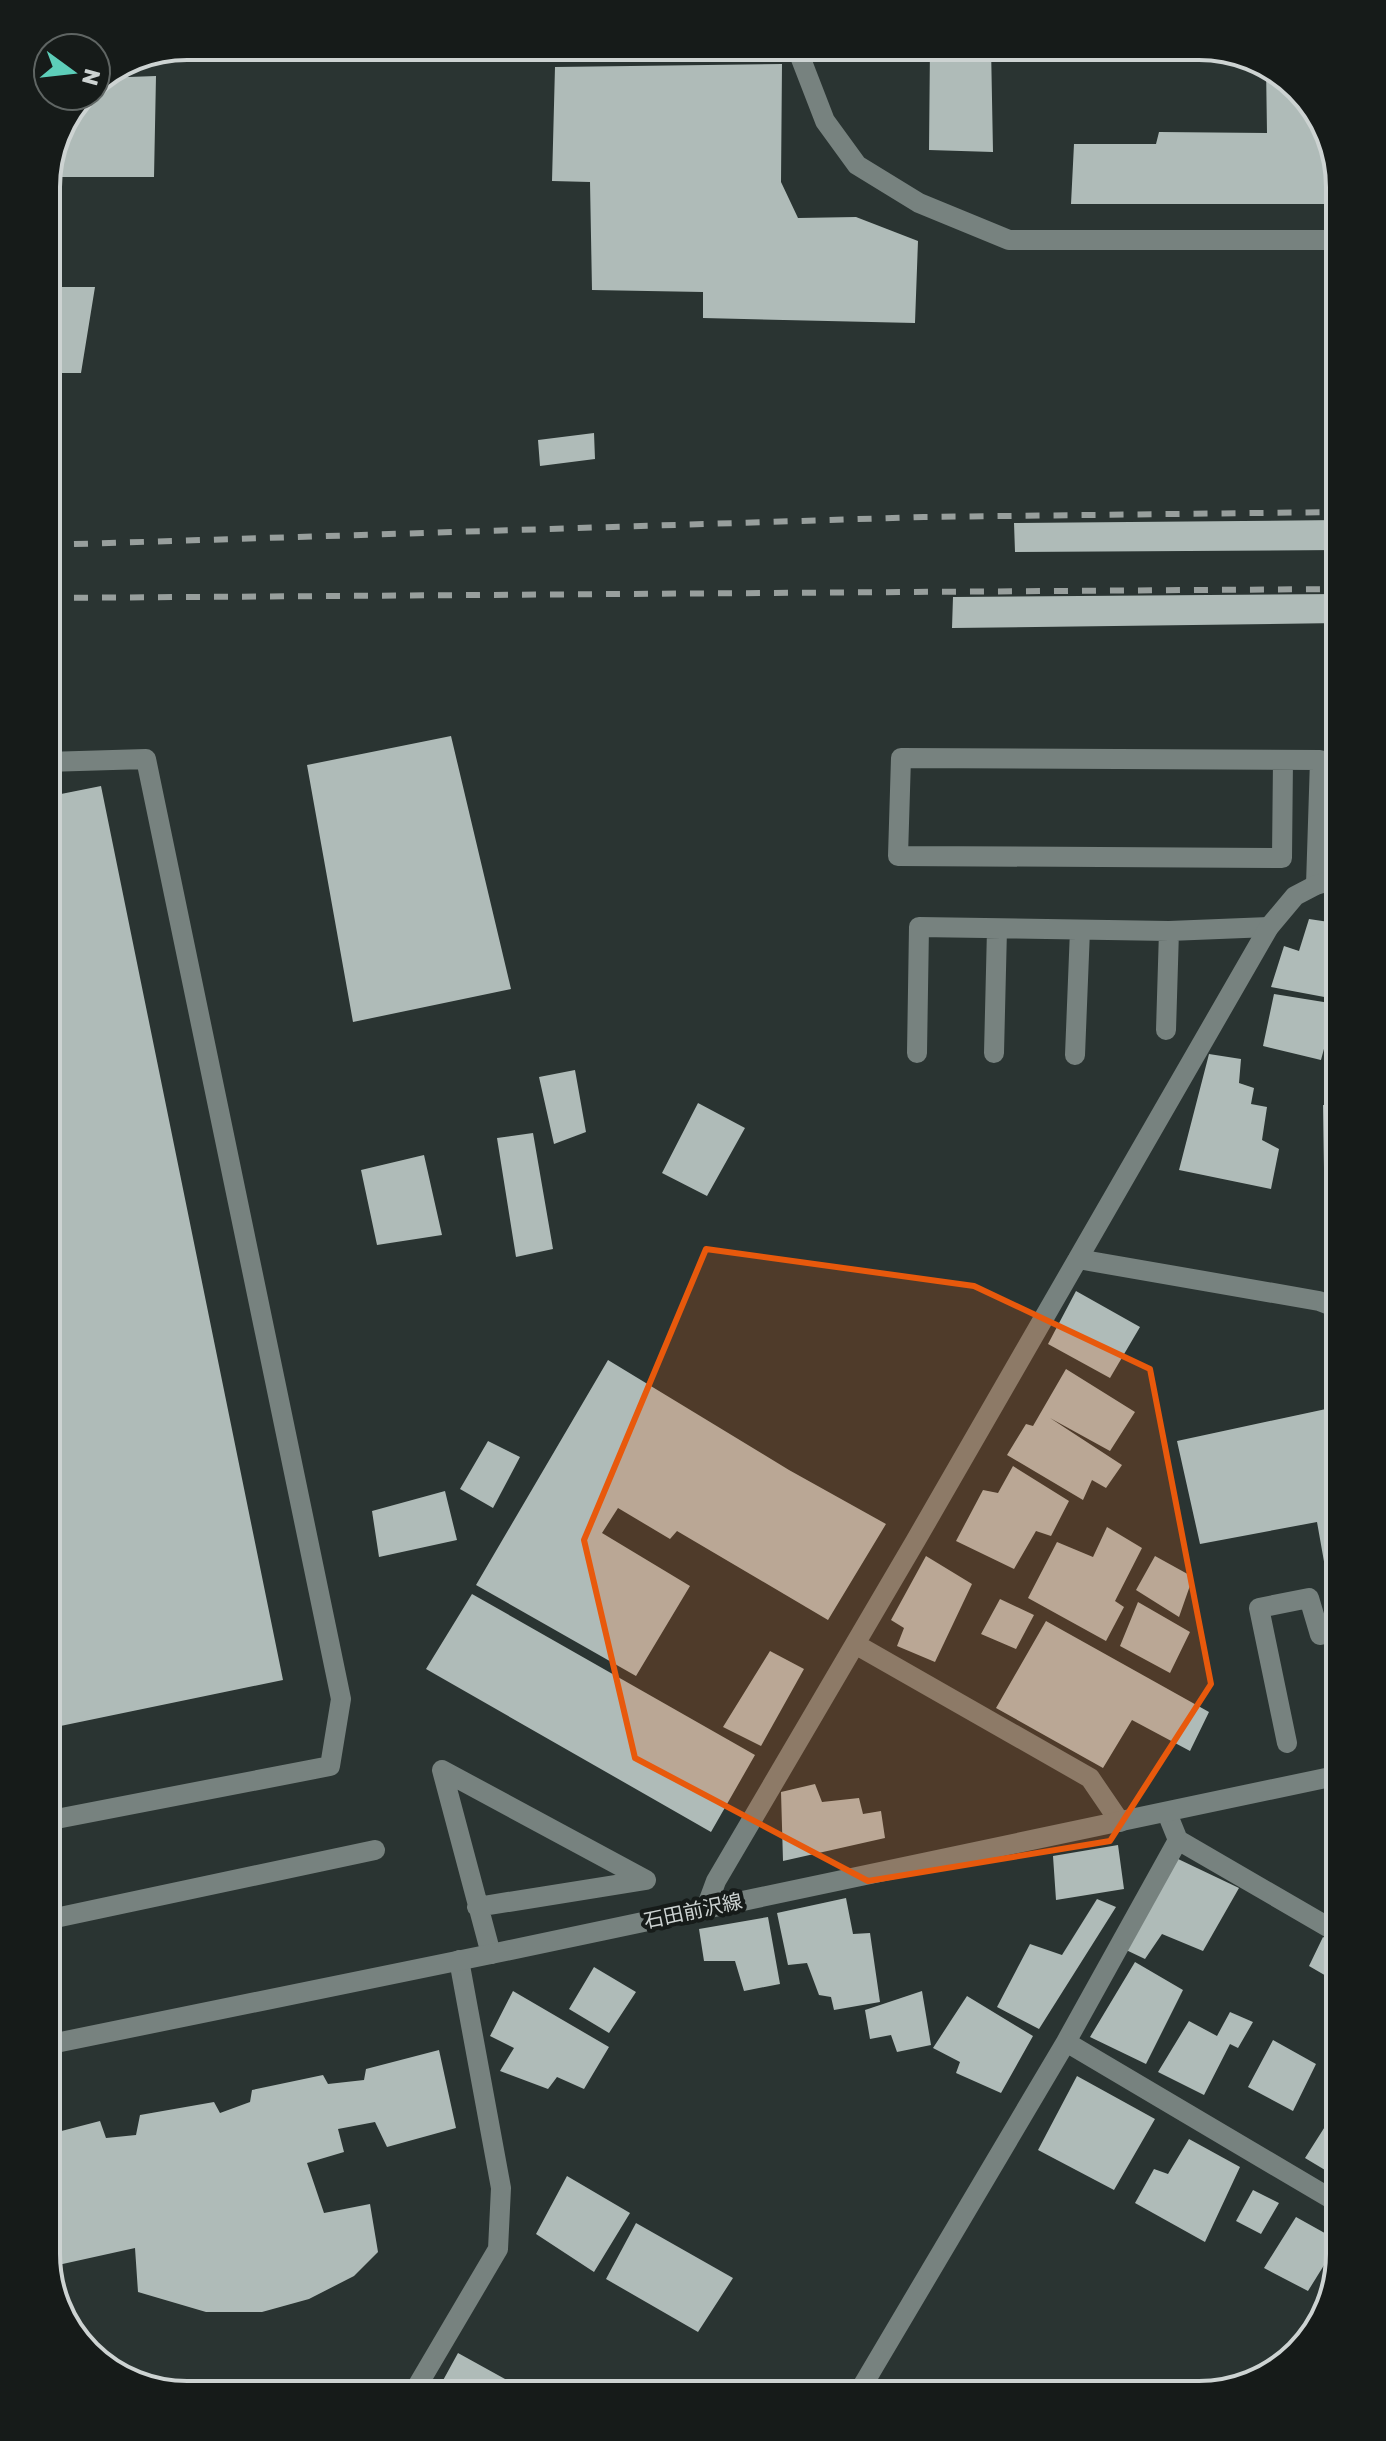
<svg xmlns="http://www.w3.org/2000/svg" width="1386" height="2441" viewBox="0 0 1386 2441" font-family="Rubik,'Noto Sans JP',sans-serif">
<style>
.building{fill:#afbbb8}
.lines{fill:none;stroke-linecap:round;stroke-linejoin:round}
.service{stroke:#77827f;stroke-width:20}
.minor{stroke:#77827f;stroke-width:20}
.secondary{stroke:#77827f;stroke-width:20}
.rail{stroke:#989f9d;stroke-width:6;stroke-dasharray:14 14;stroke-linecap:butt}
.marked{fill:#e8590c;fill-opacity:0.2;stroke:#e8590c;stroke-width:6;stroke-linejoin:round}
.labels{text-anchor:middle;dominant-baseline:central;stroke-width:8;stroke-linejoin:round;paint-order:stroke}
.street-label{font-size:20px;fill:#cdd3d2;stroke:#161b19}
.rim{fill:none;stroke:#cdd3d2;stroke-width:4}
</style>
<rect width="100%" height="100%" fill="#2a3432"/>
<path class="building" d="M930 46H991L993 152 929 150Z
M782 64 781 182 798 218 856 217 918 241 915 323 703 318V292L592 290 590 182 552 181 555 67Z
M1266 66 1278 70 1321 119V131H1327L1340 187V204H1071L1074 144H1156L1159 132 1267 133Z
M156 76 154 177H47L83 96H96V81L101 78Z
M46 287H95L81 373H46Z
M594 433 595 459 540 466 538 440Z
M1340 520V550L1015 552 1014 523Z
M1340 594V623L952 628 953 597Z
M451 736 511 989 353 1022 307 765Z
M101 786 283 1680 46 1729V797Z
M1332 907 1340 909V967L1335 999 1271 987 1284 946 1299 951 1309 919 1329 922Z
M1274 994 1336 1004 1321 1060 1263 1046Z
M1209 1054 1241 1059 1239 1083 1254 1088 1251 1104 1267 1107 1262 1140 1279 1149 1271 1189 1179 1170Z
M575 1070 586 1132 554 1144 539 1077Z
M698 1103 745 1128 707 1196 662 1173Z
M1323 1105H1340V1168H1324Z
M533 1133 553 1249 516 1257 497 1138Z
M424 1155 442 1235 377 1245 361 1170Z
M1076 1291 1140 1327 1110 1378 1048 1344Z
M608 1360 789 1470 886 1524 828 1620 677 1531 670 1539 618 1508 602 1533 690 1586 636 1676 476 1585Z
M1066 1369 1135 1412 1110 1451 1050 1418 1122 1465 1106 1488 1092 1480 1083 1500 1007 1455 1026 1424 1033 1426Z
M1340 1406V1582L1328 1584 1317 1522 1200 1544 1177 1441Z
M488 1441 520 1457 493 1508 460 1489Z
M1013 1466 1069 1501 1051 1536 1036 1531 1014 1569 956 1541 983 1490 998 1493Z
M445 1491 457 1540 379 1557 372 1511Z
M1107 1527 1142 1548 1115 1601 1124 1607 1106 1641 1028 1598 1057 1542 1093 1557Z
M926 1556 972 1584 935 1662 897 1646 904 1628 891 1620Z
M1155 1556 1193 1577 1179 1617 1136 1590Z
M472 1594 755 1755 711 1832 426 1669Z
M1000 1599 1034 1615 1016 1649 981 1634Z
M1138 1602 1190 1632 1170 1673 1120 1646Z
M1046 1621 1209 1712 1190 1751 1132 1720 1103 1768 996 1708Z
M770 1651 804 1669 761 1746 723 1727Z
M815 1784 822 1802 859 1798 863 1814 881 1811 885 1838 783 1861 781 1792Z
M1118 1845 1124 1889 1056 1900 1053 1856Z
M1176 1858 1239 1888 1203 1951 1162 1934 1145 1959 1124 1949Z
M846 1898 853 1934 870 1933 880 2002 834 2010 831 1997 819 1995 807 1963 788 1965 777 1913Z
M1097 1899 1116 1907 1039 2029 997 2007 1030 1944 1062 1955Z
M768 1917 780 1984 744 1991 735 1961H704L699 1929Z
M1323 1937 1340 1946V1984L1309 1966Z
M1135 1962 1183 1990 1146 2064 1090 2037Z
M594 1967 636 1992 609 2033 569 2009Z
M513 1991 609 2047 584 2089 557 2077 548 2089 500 2071 514 2048 490 2036Z
M922 1991 931 2045 897 2052 891 2035 870 2039 865 2010Z
M967 1996 1033 2036 1001 2093 956 2073 960 2062 933 2048Z
M1230 2012 1253 2022 1238 2048 1230 2044 1204 2095 1158 2072 1189 2021 1217 2036Z
M1273 2040 1316 2064 1293 2111 1248 2087Z
M439 2050 456 2128 387 2147 375 2122 338 2129 344 2152 307 2163 324 2213 370 2204 378 2252 354 2276 309 2299 262 2312H206L138 2292 135 2248 49 2267 46 2254V2135L100 2121 106 2138 136 2135 140 2115 214 2102 220 2113 250 2102 252 2090 323 2075 328 2084 364 2080 366 2069Z
M1077 2076 1155 2119 1114 2190 1038 2150Z
M1340 2103V2179L1305 2158Z
M1189 2139 1240 2167 1205 2242 1135 2203 1154 2169 1168 2174Z
M567 2176 630 2213 594 2272 536 2234Z
M1253 2190 1279 2203 1261 2234 1236 2221Z
M1296 2217 1339 2241 1308 2291 1264 2268Z
M636 2223 733 2278 698 2332 606 2279Z
M458 2353 534 2395H435Z"/>
<g class="lines">
<path class="service" d="M801 46V59L825 121 857 165 919 203 1009 240H1340
M1283 760 1282 858 898 856 901 758 1320 760 1316 885
M1166 1030 1169 931
M917 1053 919 927 1169 931 1269 927
M994 1053 997 929
M1075 1055 1080 930
M1287 1743 1259 1608 1309 1598 1320 1635 1340 1631
M46 1821 330 1766 341 1699 146 759 46 762
M477 1907 646 1880
M46 1920 375 1850
M491 1954 442 1770 646 1880"/>
<path class="minor" d="M1078 1259 1319 1301 1340 1309
M855 1644 1090 1778 1120 1822
M1167 1813 1178 1840 1340 1934
M706 1908 716 1881 916 1540 1269 927 1295 896 1316 885 1340 878
M1066 2042 1340 2204
M412 2395 498 2249 501 2188 459 1960
M857 2395 1066 2042 1178 1840"/>
<path class="secondary" d="M46 2045 491 1954 1340 1775"/>
<path class="rail" d="M46 545 924 517 1340 512
M46 598 1340 589"/>
</g>
<path class="marked" d="M706 1249 974 1286 1150 1369 1211 1684 1110 1841 868 1881 635 1758 584 1540Z"/>
<g class="labels">
<g class="street-label">
<text transform="translate(693 1911) rotate(-12)">石田前沢線</text>
</g>
</g>
<path d="M0 0H1386V2441H0ZM187 60H1199A127 127 0 0 1 1326 187V2254A127 127 0 0 1 1199 2381H187A127 127 0 0 1 60 2254V187A127 127 0 0 1 187 60Z" fill="#161b19" fill-rule="evenodd"/>
<path class="rim" d="M187 60H1199A127 127 0 0 1 1326 187V2254A127 127 0 0 1 1199 2381H187A127 127 0 0 1 60 2254V187A127 127 0 0 1 187 60Z"/>
<g transform="translate(72 72) rotate(105)"><circle r="38" fill="#161b19" stroke="#5f6563" stroke-width="2"/>
<path d="M0-6L14 30L0 20L-14 30Z" fill="#5dceb9"/>
<text y="-12" font-size="22" font-weight="bold" text-anchor="middle" fill="#cdd3d2">N</text>
</g>
</svg>
